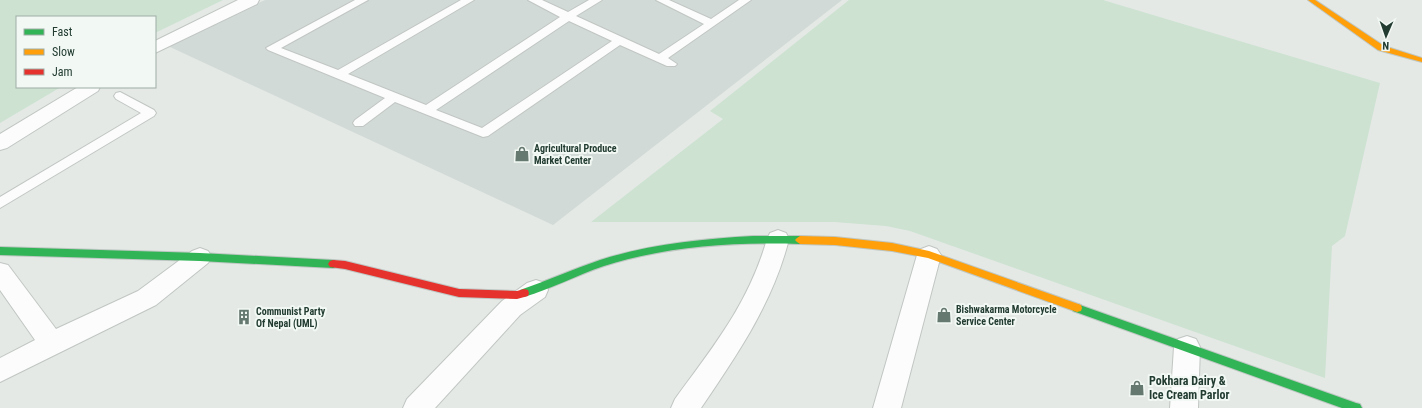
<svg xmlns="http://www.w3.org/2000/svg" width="1422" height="408" viewBox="0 0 1422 408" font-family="'Roboto Condensed',sans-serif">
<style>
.built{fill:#d1dad6}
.green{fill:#cde2d1}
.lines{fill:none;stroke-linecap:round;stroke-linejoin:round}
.lane-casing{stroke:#c1c6c3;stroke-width:2}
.street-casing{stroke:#c1c6c3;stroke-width:2}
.fast-casing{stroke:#bfc7c3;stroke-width:2}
.slow-casing{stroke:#bfc7c3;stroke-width:2}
.jam-casing{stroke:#bfc7c3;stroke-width:2}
.lane{fill:#fbfcfb;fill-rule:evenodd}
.street{fill:#fbfcfb;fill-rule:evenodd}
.fast{fill:#30b455;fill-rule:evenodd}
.slow{fill:#ff9f0a;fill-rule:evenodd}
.jam{fill:#e5322d;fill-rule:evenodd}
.labels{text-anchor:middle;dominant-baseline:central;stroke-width:4;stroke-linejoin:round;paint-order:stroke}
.poi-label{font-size:10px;font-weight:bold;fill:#223c32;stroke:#f2f8f4;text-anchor:start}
.near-poi-label{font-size:12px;font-weight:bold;fill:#223c32;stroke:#f2f8f4;text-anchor:start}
</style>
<rect width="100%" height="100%" fill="#e4e9e6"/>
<path class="built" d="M265 0H842L553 225 168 46Z"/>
<path class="green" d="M0 0H223L155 33V17H17V87H61L0 123Z
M849 0H1103L1380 83 1345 236 1332 246 1325 378 910 231 886 226 834 222H591L723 119 710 111Z"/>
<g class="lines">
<g class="lane-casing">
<path id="lane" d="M355 0H368L281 48 338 70 461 0H474L348 74 426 105 560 17 528 0H542L568 12 589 0H602L576 16 659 54 704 24 656 0H669L711 19 739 0H751L668 58 677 64 675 66H667L620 45 488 136 483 137 395 102 363 126H355L353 123 355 120 385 98 268 50 266 48ZM569 21 612 41 482 128 436 110Z
M120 92 154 110 156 113 154 116 0 208V197L141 113 116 99 114 96 116 93Z"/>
</g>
<g class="street-casing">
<path id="street" d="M238 0H259L257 4 155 53V41Z
M78 87H100L98 91 7 148 0 150V134Z
M778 230 786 233 789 239C773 303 737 355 701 408H671L675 399C713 347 749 303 767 239L770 233Z
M929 246 937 249 941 255 901 408H873L917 255 921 249Z
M200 248 208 251 212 257 208 263 156 305 0 382V358L35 340 0 290V263L8 265 56 329 138 291 192 251Z
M536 280 545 283 548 290 545 297 520 315 435 408H403L407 399 502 301 527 283Z
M1187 336 1196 339 1200 347 1198 408H1170L1174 347 1178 339Z"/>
</g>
<g class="fast-casing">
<path id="fast" d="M753 236H800L803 238 805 240 803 242 800 244C734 242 667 246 604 266 577 275 551 289 524 297L520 296 519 293 520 290C547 281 573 269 600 260 650 244 701 239 753 236Z
M0 247 200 253 333 260 336 261 338 264 336 267 333 268 200 261 0 255Z
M1077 304 1356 403 1360 404 1362 408H1342L1073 311 1072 308 1073 305Z"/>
</g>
<g class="slow-casing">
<path id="slow" d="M1308 0H1315L1384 46 1422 58V62L1378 50Z
M800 236 835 237 892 243 929 251 1081 305 1082 308 1081 311 1077 312 928 258 892 251 835 245 800 244 797 242 795 240 797 238Z"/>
</g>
<g class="jam-casing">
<path id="jam" d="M333 260 345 261 459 289 517 291 524 289 528 290 529 293 528 296 517 299 459 297 345 269 330 267 328 264 330 261Z"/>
</g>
<use href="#lane" class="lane"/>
<use href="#street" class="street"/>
<use href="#fast" class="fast"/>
<use href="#slow" class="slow"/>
<use href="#jam" class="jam"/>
</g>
<defs>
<g id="shop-bare" transform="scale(1.2)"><path d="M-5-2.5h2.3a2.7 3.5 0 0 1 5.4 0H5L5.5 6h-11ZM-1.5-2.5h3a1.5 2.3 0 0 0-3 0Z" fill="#667971" stroke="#f2f8f4" stroke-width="2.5" paint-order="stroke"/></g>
<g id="building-bare" transform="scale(1.2)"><path d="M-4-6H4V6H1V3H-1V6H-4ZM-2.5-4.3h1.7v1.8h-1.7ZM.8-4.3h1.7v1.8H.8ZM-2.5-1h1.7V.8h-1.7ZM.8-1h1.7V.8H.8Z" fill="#667971" stroke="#f2f8f4" stroke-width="2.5" paint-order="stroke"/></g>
</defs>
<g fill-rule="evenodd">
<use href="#shop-bare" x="522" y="154"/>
<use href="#shop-bare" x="944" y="315"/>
<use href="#building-bare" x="244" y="317"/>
<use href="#shop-bare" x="1137" y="388"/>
</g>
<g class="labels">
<g class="poi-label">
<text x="534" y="148">Agricultural Produce<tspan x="534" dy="12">Market Center</tspan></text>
<text x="956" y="309">Bishwakarma Motorcycle<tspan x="956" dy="12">Service Center</tspan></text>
<text x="256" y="311">Communist Party<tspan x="256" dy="12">Of Nepal (UML)</tspan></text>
</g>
<g class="near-poi-label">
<text x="1149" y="381">Pokhara Dairy &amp;<tspan x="1149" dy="14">Ice Cream Parlor</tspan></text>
</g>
</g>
<rect x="16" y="16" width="140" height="72" fill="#f2f8f4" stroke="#9fada6"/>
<rect x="24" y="29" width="20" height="6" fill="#30b455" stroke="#9fada6"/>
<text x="52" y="36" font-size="12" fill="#223c32">Fast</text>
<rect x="24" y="49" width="20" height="6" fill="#ff9f0a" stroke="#9fada6"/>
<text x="52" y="56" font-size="12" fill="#223c32">Slow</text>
<rect x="24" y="69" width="20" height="6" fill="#e5322d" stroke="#9fada6"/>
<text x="52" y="76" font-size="12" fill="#223c32">Jam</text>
<g transform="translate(1386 36) rotate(182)" stroke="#f2f8f4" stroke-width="3" paint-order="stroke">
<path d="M0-3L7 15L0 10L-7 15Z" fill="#223c32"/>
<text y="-6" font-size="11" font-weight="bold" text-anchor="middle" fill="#223c32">N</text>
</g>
</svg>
